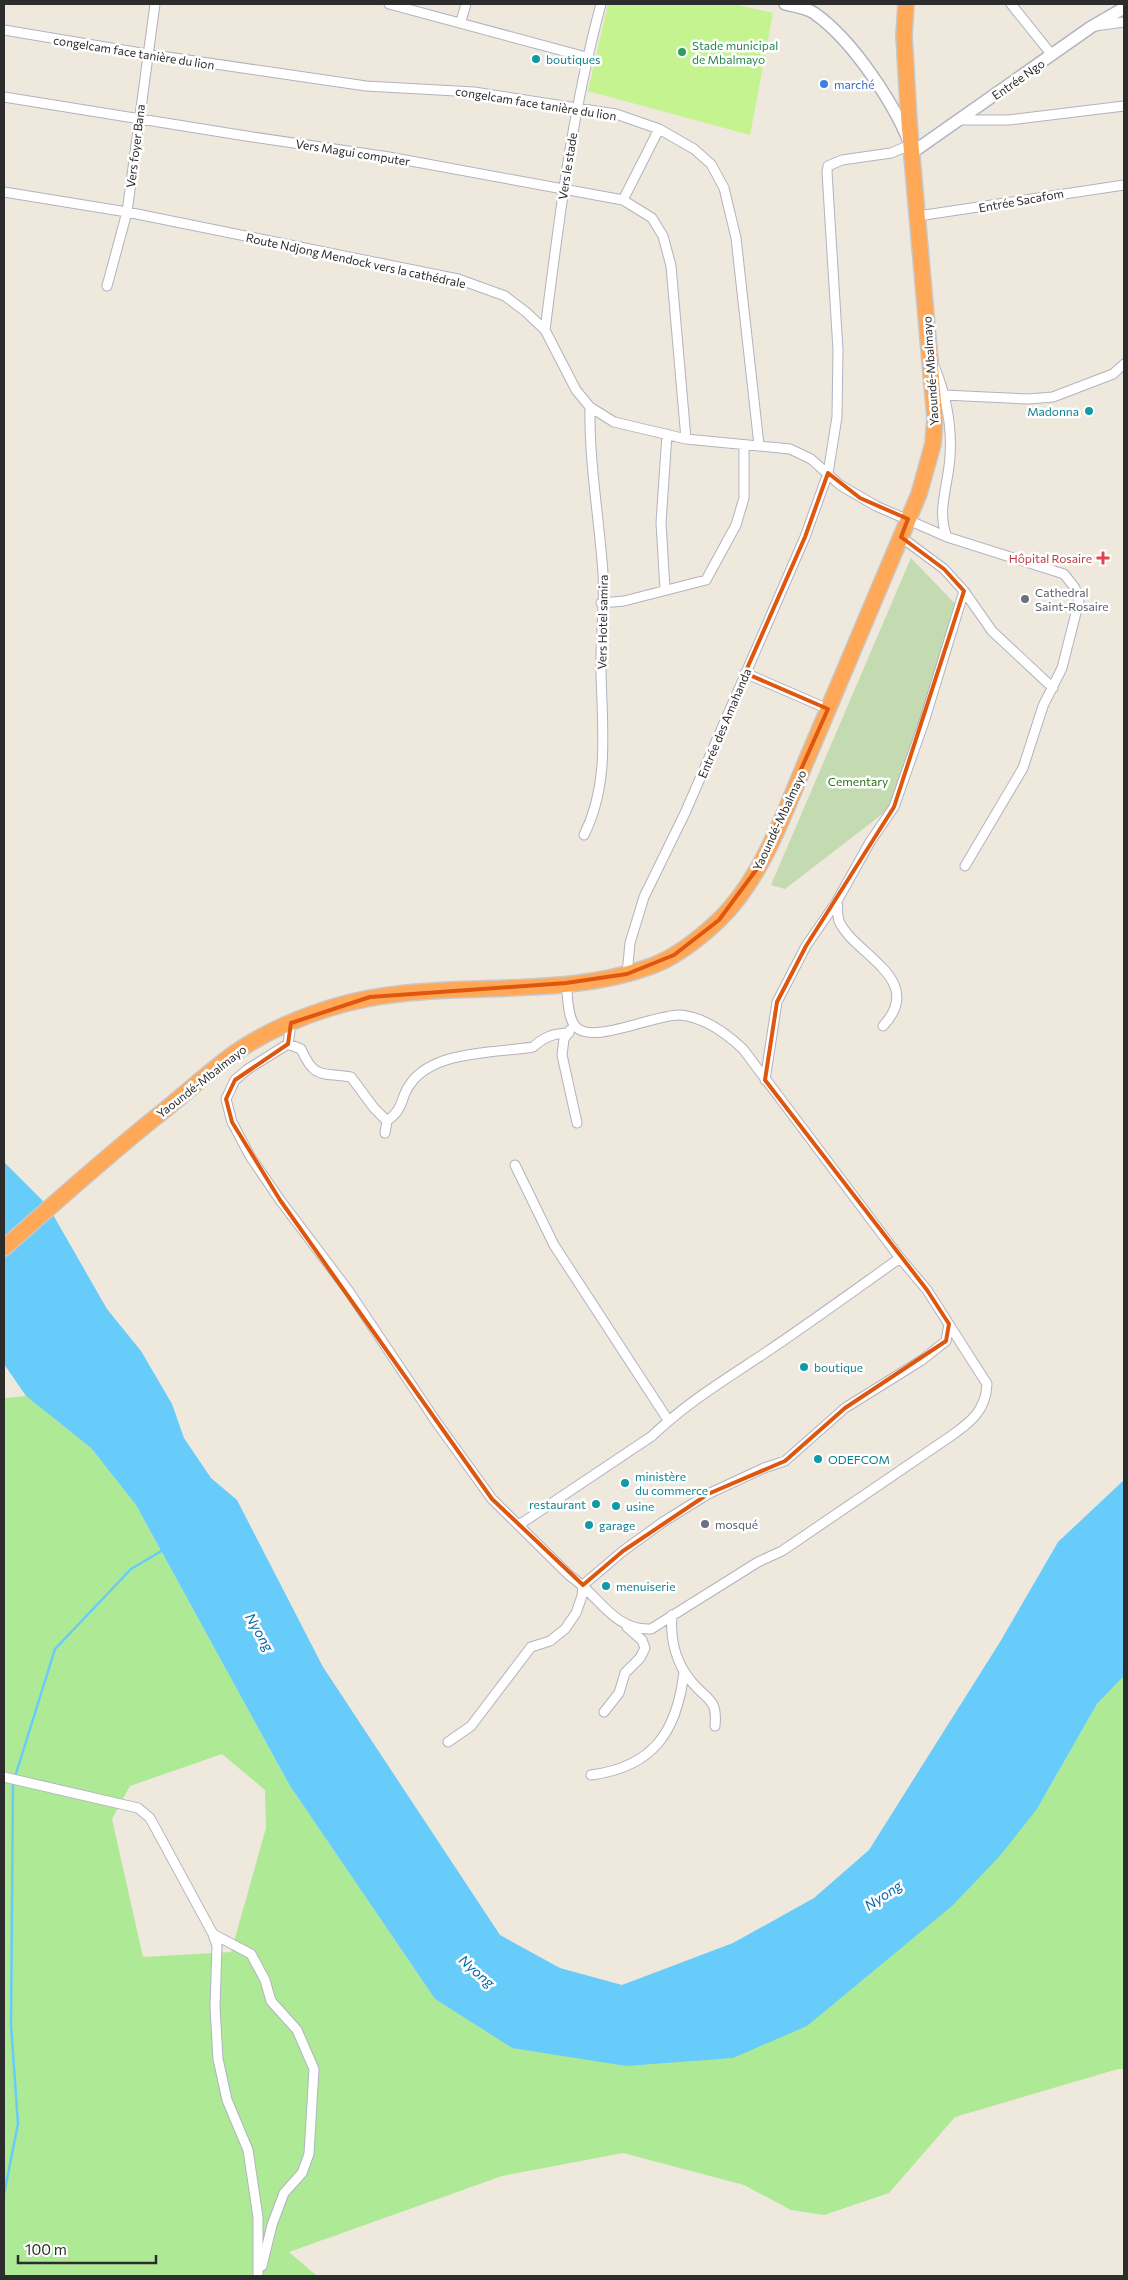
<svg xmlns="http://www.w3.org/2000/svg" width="1128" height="2280" viewBox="0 0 1128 2280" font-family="Commissioner,sans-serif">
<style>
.green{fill:#aeea95;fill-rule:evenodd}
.cemetery{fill:#c4dbb2}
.pitch{fill:#c4f38f}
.water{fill:#67ccfa}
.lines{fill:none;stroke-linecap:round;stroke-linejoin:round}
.stream{stroke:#67ccfa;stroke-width:2.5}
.street-casing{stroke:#b1b3c1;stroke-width:11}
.secondary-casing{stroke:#b1b3c1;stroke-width:14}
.highway-casing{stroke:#c8c8c8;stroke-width:18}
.street{stroke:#fff;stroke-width:9}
.secondary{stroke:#fff;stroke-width:11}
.highway{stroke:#ffa858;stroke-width:15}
.marked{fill:none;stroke:#df570e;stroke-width:4;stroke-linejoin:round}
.leisure-dot{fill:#2e9e5b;stroke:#fff;stroke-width:2}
.culture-dot{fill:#0f9aa8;stroke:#fff;stroke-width:2}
.shop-dot{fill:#3f7fe0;stroke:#fff;stroke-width:2}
.health-dot{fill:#e0444e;stroke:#fff;stroke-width:2}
.worship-dot{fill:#6b7280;stroke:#fff;stroke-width:2}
.labels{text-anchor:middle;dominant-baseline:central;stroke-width:5;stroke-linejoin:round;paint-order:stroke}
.leisure-label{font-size:12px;fill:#27864d;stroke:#fff;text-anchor:start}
.street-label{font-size:12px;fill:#2c2c2c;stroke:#fff}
.culture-label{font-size:12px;fill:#0d838f;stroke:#fff;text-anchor:start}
.shop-label{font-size:12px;fill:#366cbe;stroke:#fff;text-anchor:start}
.health-label{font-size:12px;fill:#be3a42;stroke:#fff;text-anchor:end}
.worship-label{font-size:12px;fill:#5b616d;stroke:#fff;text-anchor:start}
.park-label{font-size:12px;fill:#227213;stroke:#fff}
.water-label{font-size:14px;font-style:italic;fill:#0068ac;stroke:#fff}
</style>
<rect width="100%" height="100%" fill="#efe8dd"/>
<path class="green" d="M26 1396 91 1448 136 1505 290 1786 435 1999 512 2048 1037 1809 1097 1704 1124 1676V2069H1118L955 2117 889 2193 824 2215 791 2210 744 2185 623 2153 502 2176 289 2252 317 2276H4V1398ZM222 1754 265 1790 266 1828 231 1952 143 1957 112 1819 130 1786Z"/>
<path class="cemetery" d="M911 558 961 610 889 809 785 889 771 885Z"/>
<path class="pitch" d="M608 4H734L773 13 750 135 588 91Z"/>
<path class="water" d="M4 1162 48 1206 107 1309 141 1351 172 1404 184 1438 211 1478 237 1500 323 1667 500 1935 560 1968 622 1985 733 1943 814 1898 869 1850 1000 1642 1058 1542 1124 1480V1676L1097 1704 1037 1809 999 1857 952 1906 807 2026 733 2058 626 2066 512 2048 435 1999 290 1786 136 1505 91 1448 26 1396 4 1364Z"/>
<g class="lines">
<path class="stream" d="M15 1777 55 1649 131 1569 163 1550
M4 2194 18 2124 11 2025 13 1782"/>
<g class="street-casing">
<path id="street" d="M389 4 586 57
M1011 4 1052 55
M461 21 466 4
M1095 26 1124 22
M4 30 147 54 366 86 474 92 616 114 659 129 694 149 711 164 724 188 736 238 759 445
M4 97 246 136 389 157 623 200 659 129
M959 120H1009L1124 106
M4 192 127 212 458 279 505 296 526 312 545 330 576 390 590 407 614 422 686 439 790 449 811 459 840 485 876 506 947 537 1064 574 1075 588 1079 601 1062 668 1043 706 1023 768 965 866
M623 200 652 218 663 236 671 266 686 439
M918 216 1124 185
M107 286 127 212 155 4
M545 330C559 220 572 111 601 4
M935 368C946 396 952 427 950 456 949 483 936 511 947 537
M944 395 1028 399 1053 397 1113 374 1124 364
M901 537 944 569 964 591 992 631 1053 688
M665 589 661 523 667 434
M601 603 624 601 706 580 736 525 744 498V445
M745 673 828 709
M584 835C610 783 602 727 601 671 600 639 605 605 603 573 599 517 589 462 590 407
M837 901C838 907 837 915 839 921 854 955 927 979 883 1026
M627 974 630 943 644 897 685 813 805 537 828 473 837 417 838 350 827 172 828 166 842 160 891 153 910 145
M291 1023 288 1044 248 1069 235 1080 226 1099 232 1122 250 1156 280 1200 348 1290 437 1423 492 1499 570 1576C598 1594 613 1631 651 1629L758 1562 782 1551 951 1436C971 1422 986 1410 987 1384L927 1290 900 1258 743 1049C726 1033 704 1017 680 1015 655 1014 593 1045 576 1027 567 1018 568 995 566 983
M570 1030 564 1039 562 1055 577 1123
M288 1044 301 1049C315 1080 321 1072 351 1077L374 1108 387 1121 385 1133
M765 1080 777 1002 806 946 837 901 870 842 894 807 924 722 964 591
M387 1121C406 1107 399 1098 411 1083 435 1050 496 1053 533 1047 544 1037 554 1033 569 1033
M515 1165 554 1245 668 1420
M519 1525 652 1436C686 1403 726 1379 765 1353 811 1322 855 1290 900 1258
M672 1615C670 1639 676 1663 691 1681 706 1700 718 1698 715 1726
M604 1712 619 1693 625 1673 640 1658 645 1648 642 1640 627 1627
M448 1742 471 1726 531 1647 550 1641 565 1629 576 1613 582 1596 583 1585 623 1551 663 1522 708 1494 764 1468 785 1461 845 1408 922 1360 946 1341 949 1324
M591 1775C653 1767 677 1732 684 1672
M4 1777 138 1808 150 1818 213 1934 217 1946 215 2007 218 2059 227 2100 248 2150 258 2217V2276
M213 1934 251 1954 265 1980 271 2001 297 2030 314 2069 309 2154 302 2173 284 2193 272 2225 262 2266"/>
</g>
<g class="secondary-casing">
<path id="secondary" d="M785 4C794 6 807 8 814 13 853 40 898 108 913 152L1091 27 1124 8"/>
</g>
<g class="highway-casing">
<path id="highway" d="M4 1248C57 1201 110 1153 166 1109 189 1090 212 1069 236 1052 264 1033 298 1018 330 1008 432 975 549 1003 649 967 675 958 699 939 719 920 766 874 787 804 813 745 848 661 884 578 919 494L933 444 935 418 909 123 904 35 906 4"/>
</g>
<use href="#street" class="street"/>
<use href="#secondary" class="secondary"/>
<use href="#highway" class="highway"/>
</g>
<path class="marked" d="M828 473 860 498 908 519 901 537 944 569 964 591 894 807 806 946 777 1002 765 1080 927 1290 949 1324 946 1341 845 1408 785 1461 708 1494 623 1551 583 1585 492 1499 280 1200 232 1122 226 1099 235 1080 288 1044 291 1023 370 997 566 983 627 974 674 955 719 920 756 870 828 709 745 673 805 537Z"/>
<circle class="leisure-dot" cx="682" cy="52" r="5"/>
<g class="culture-dot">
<circle cx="536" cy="59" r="5"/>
<circle cx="1089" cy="411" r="5"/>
<circle cx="804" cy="1367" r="5"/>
<circle cx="818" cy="1459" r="5"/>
<circle cx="625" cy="1483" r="5"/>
<circle cx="596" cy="1504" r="5"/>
<circle cx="616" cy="1506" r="5"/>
<circle cx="589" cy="1525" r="5"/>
<circle cx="606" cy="1586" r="5"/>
</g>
<circle class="shop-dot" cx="824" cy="84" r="5"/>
<path class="health-dot" d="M1100.5 550.5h5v5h5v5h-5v5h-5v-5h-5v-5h5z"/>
<g class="worship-dot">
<circle cx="1025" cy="599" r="5"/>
<circle cx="705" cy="1524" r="5"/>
</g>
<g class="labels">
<g class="leisure-label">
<text x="692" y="45">Stade municipal<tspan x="692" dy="14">de Mbalmayo</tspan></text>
</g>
<g class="street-label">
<text transform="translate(134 52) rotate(9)">congelcam face tanière du lion</text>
<text transform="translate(1018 79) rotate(-35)">Entrée Ngo</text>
<text transform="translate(536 103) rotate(9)">congelcam face tanière du lion</text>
<text transform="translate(135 146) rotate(-83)">Vers foyer Bana</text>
<text transform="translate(353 152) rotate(9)">Vers Magui computer</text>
<text transform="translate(567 166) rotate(-81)">Vers le stade</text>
<text transform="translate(1021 200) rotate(-10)">Entrée Sacafom</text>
<text transform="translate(356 260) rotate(12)">Route Ndjong Mendock vers la cathédrale</text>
<text transform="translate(930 371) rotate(-94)">Yaoundé-Mbalmayo</text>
<text transform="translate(602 622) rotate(-89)">Vers Hotel samira</text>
<text transform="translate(724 723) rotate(-67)">Entrée des Amahanda</text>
<text transform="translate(779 820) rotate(-65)">Yaoundé-Mbalmayo</text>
<text transform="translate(201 1081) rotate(-38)">Yaoundé-Mbalmayo</text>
</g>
<g class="culture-label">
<text x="546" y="59">boutiques</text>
<text x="1079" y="411" text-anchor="end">Madonna</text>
<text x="814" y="1367">boutique</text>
<text x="828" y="1459">ODEFCOM</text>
<text x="635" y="1476">ministère<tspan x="635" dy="14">du commerce</tspan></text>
<text x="586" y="1504" text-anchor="end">restaurant</text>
<text x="626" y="1506">usine</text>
<text x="599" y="1525">garage</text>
<text x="616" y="1586">menuiserie</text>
</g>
<g class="shop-label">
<text x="834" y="84">marché</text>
</g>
<g class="health-label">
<text x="1092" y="558">Hôpital Rosaire</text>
</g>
<g class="worship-label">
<text x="1035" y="592">Cathedral<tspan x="1035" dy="14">Saint-Rosaire</tspan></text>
<text x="715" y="1524">mosqué</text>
</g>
<g class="park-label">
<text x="858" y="781">Cementary</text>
</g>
<g class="water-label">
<text transform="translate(260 1632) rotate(60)">Nyong</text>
<text transform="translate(883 1895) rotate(-34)">Nyong</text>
<text transform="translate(477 1971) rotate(41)">Nyong</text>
</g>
</g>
<rect width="1128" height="2280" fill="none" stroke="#2c2c2c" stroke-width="10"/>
<path d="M18 2255v8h138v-8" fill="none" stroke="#2c2c2c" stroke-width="2.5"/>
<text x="25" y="2255" font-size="15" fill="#2c2c2c" stroke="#ffffff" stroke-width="4" paint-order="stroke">100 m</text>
</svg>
